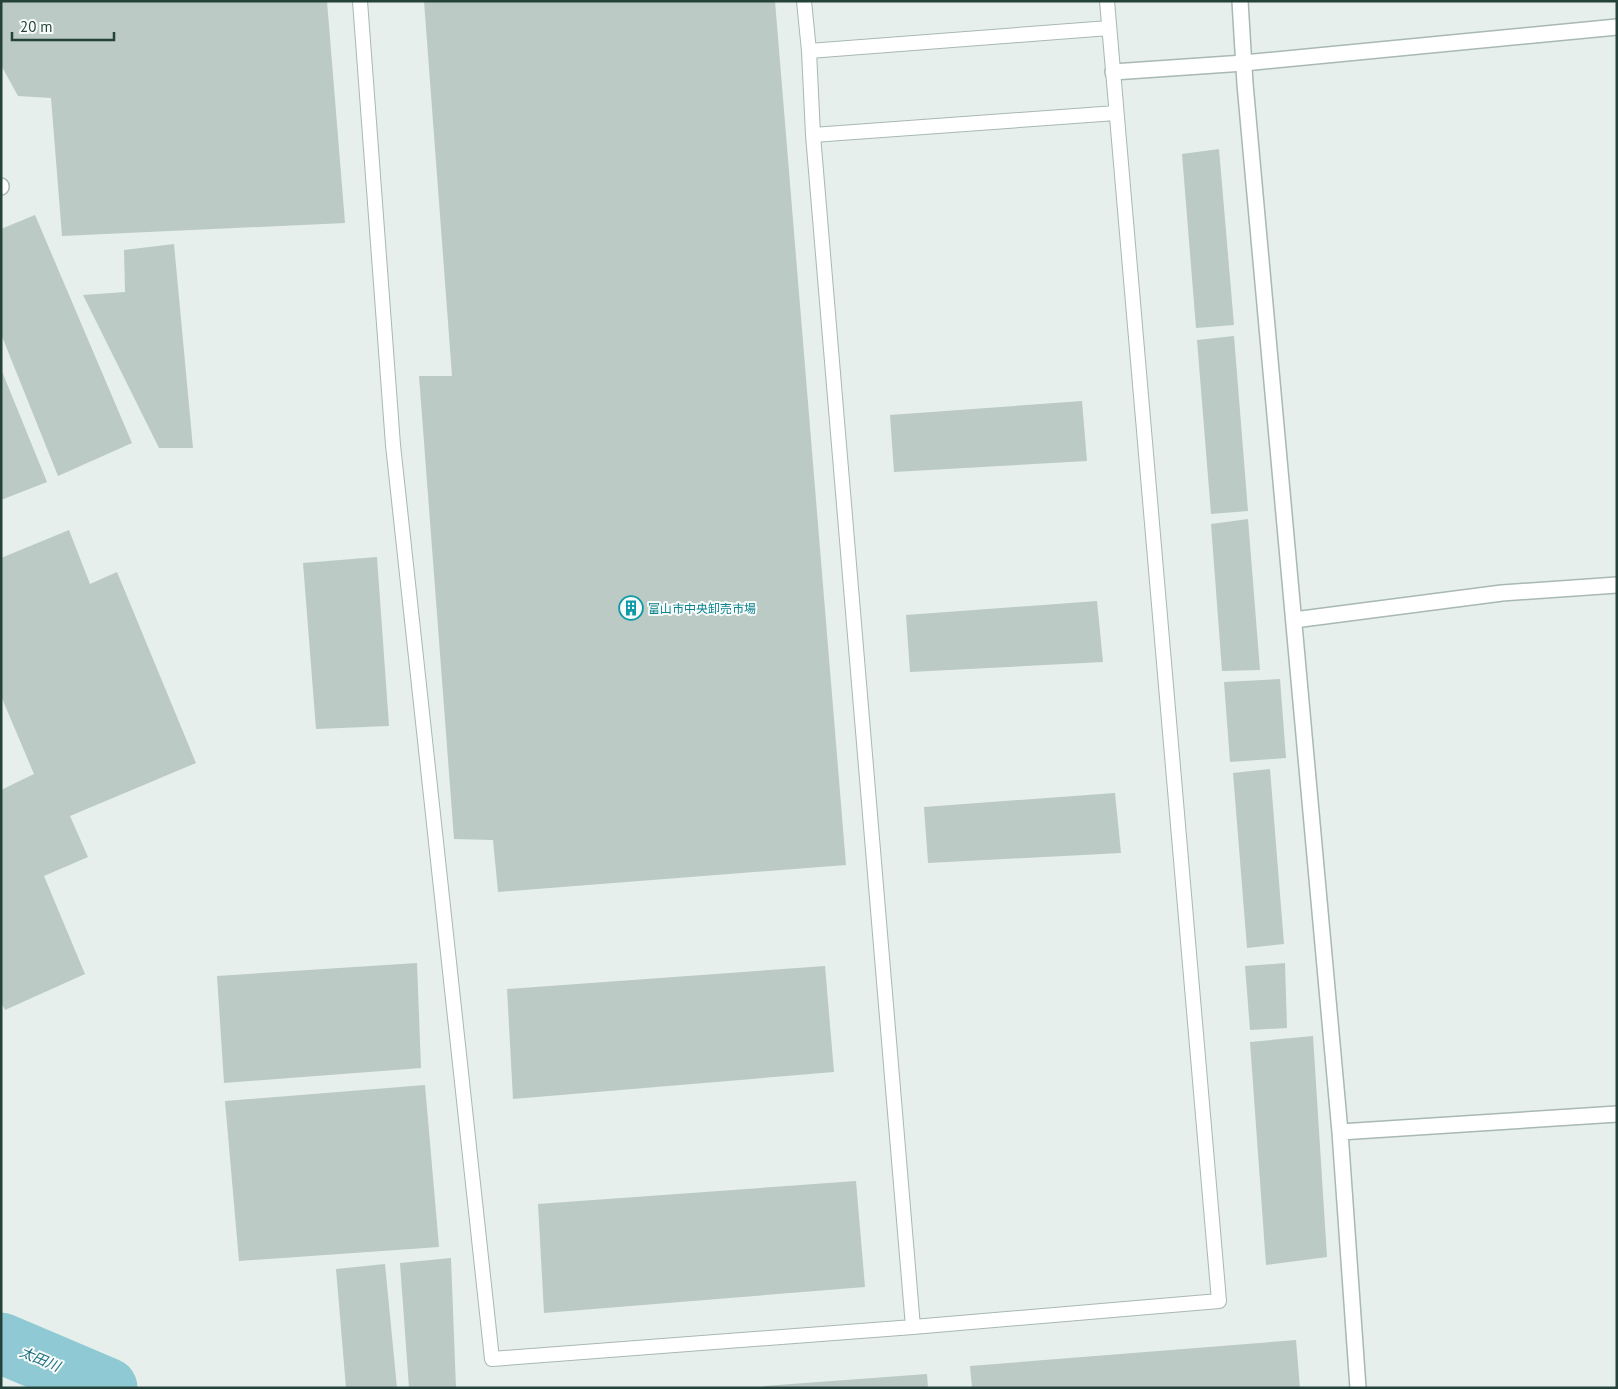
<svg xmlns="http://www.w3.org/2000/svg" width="1618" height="1389" viewBox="0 0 1618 1389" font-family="'PT Sans','Noto Sans JP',sans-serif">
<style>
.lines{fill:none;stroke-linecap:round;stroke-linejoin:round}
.river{stroke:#8ec9d4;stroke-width:61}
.building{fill:#bbcac4}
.service-casing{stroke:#a8b8b2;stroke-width:16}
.minor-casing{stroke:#a8b8b2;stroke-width:18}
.tertiary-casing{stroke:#a8b8b2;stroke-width:18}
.service{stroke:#fff;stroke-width:14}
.minor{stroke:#fff;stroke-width:15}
.tertiary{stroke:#fff;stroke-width:15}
.labels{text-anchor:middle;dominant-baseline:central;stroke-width:4;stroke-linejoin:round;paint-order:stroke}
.culture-label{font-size:12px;fill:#0d838f;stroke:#f7fbf9;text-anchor:start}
.water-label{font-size:14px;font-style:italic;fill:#1c6f80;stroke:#f7fbf9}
</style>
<rect width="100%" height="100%" fill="#e6efeb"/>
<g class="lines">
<path class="river" d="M1 1343 107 1388"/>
</g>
<path class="building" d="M1 1H327L345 223 62 236 51 98 18 96 1 65Z
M424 1H775L846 865 498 892 493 840 454 839 419 376H452Z
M1219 149 1234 325 1196 328 1182 154Z
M35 215 132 443 58 476 1 334V229Z
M174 244 193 448H159L83 295 125 292 124 250Z
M1234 336 1248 511 1211 514 1197 340Z
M1 369 47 482 1 500Z
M1082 401 1087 461 894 472 890 415Z
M1248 519 1260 670 1222 671 1211 524Z
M69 530 90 584 117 572 196 763 70 816 88 857 44 876 85 974 5 1010 1 1002V790L34 774 1 696V558Z
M377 557 389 726 316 729 303 563Z
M1097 601 1103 662 910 672 906 615Z
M1280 679 1286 758 1230 762 1224 682Z
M1270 769 1284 944 1247 948 1233 773Z
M1115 793 1121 853 928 863 924 807Z
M417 963 421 1068 224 1083 217 976Z
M1285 963 1287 1028 1250 1030 1245 966Z
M825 966 834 1072 513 1099 507 989Z
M1313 1036 1327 1257 1266 1265 1250 1042Z
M425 1085 439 1247 239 1261 225 1101Z
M856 1181 865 1287 544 1313 538 1204Z
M451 1258 456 1388H409L400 1263Z
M385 1264 397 1388H346L336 1269Z
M1296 1340 1300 1388H972L970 1366Z
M927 1374 928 1388H764V1386Z"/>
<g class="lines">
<g class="service-casing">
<path id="service" d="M360 1 393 445 492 1359 913 1327 1219 1301 1107 1
M804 1 809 51 813 135 913 1327
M809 51 1109 28
M813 135 1116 113"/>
</g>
<g class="minor-casing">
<path id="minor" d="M1240 1 1245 84 1340 1132 1358 1388
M1 186V187
M1294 620 1502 593 1617 585
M1340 1132 1617 1114"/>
</g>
<g class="tertiary-casing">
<path id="tertiary" d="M1113 72 1244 63 1617 27"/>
</g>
<use href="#service" class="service"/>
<use href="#minor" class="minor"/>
<use href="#tertiary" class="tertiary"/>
</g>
<defs>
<g id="building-ring" transform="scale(1.25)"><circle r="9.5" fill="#f7fbf9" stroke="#0f9aa8" stroke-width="1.5"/><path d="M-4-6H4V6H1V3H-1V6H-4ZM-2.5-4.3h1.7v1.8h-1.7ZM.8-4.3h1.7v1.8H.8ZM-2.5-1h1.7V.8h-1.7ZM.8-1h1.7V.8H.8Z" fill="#0f9aa8"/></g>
</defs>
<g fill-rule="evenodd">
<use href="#building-ring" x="631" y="608"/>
</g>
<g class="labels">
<g class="culture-label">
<text x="648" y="608">富山市中央卸売市場</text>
</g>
<g class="water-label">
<text transform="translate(40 1359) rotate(23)">太田川</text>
</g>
</g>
<rect width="1618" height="1389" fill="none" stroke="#24423a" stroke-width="5"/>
<path d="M12 32v8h102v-8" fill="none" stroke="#24423a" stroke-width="2.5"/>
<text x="20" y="32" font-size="15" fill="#24423a" stroke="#f7fbf9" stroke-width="4" paint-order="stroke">20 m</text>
</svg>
